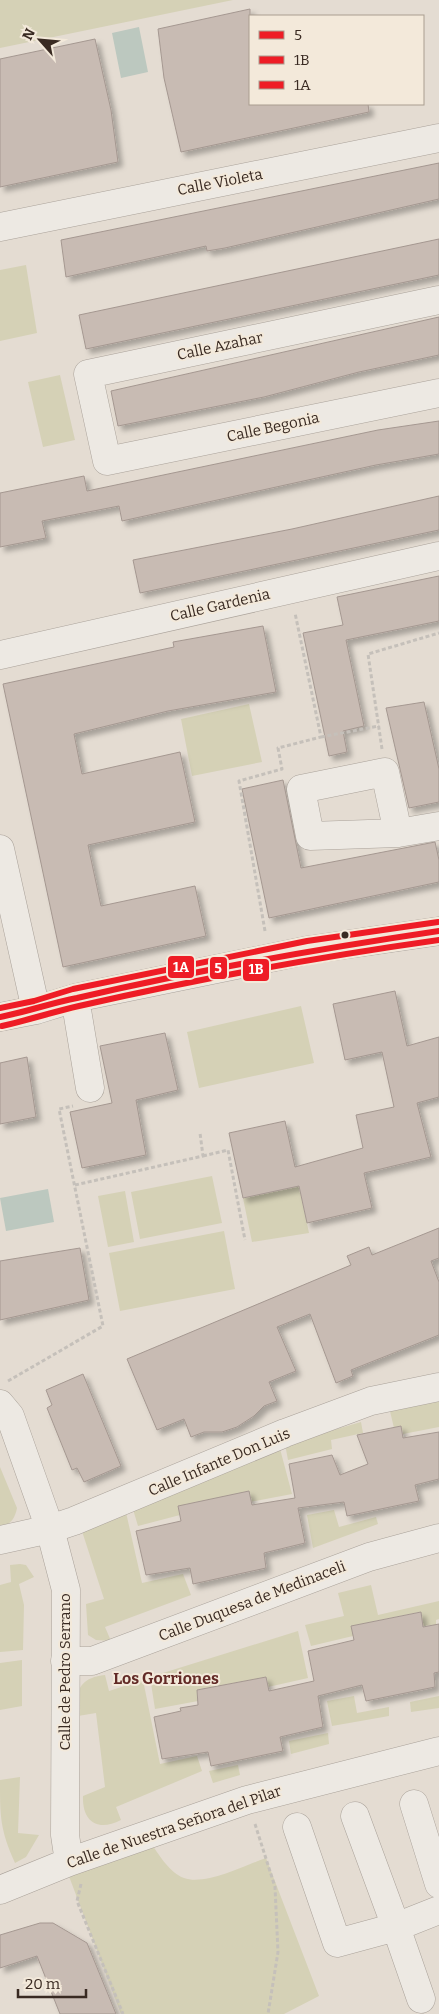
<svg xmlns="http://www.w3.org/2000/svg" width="439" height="2014" viewBox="0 0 439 2014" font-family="Bitter,serif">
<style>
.green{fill:#d5d1b6}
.water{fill:#bcc8bf}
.building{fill:#c8bbb3;stroke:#a59891;filter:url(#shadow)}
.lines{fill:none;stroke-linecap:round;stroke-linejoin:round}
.minor-casing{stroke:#aaa29a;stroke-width:29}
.path{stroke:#c5c0ba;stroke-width:3;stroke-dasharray:4 2.5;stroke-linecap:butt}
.minor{stroke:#ede9e3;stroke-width:28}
.bus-1-casing{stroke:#f3e9da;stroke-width:10}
.bus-2-casing{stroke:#f3e9da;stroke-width:10}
.bus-3-casing{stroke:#f3e9da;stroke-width:10}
.bus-1{stroke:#ee1c25;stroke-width:6}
.bus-2{stroke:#ee1c25;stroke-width:6}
.bus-3{stroke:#ee1c25;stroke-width:6}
.bus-dot{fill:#392a22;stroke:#f3e9da;stroke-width:2}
.labels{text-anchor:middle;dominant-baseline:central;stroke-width:4;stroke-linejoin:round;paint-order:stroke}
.street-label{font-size:15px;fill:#392a22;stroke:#f3e9da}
.neighbourhood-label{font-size:16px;font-weight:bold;fill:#622a26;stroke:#f3e9da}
.line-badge{stroke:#f3e9da;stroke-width:2}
.badge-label{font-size:14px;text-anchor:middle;font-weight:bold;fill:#fff}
</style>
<defs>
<filter id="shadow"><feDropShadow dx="4.5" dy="4.5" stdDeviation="2.5" flood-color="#0004"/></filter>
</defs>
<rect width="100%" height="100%" fill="#e4dcd2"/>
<path class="green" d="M0 0H233L0 48Z
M26 265 37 333 0 341V270Z
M60 375 75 440 43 447 28 382Z
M249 704 262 762 192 776 181 719Z
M301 1006 314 1063 199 1088 187 1032Z
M212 1176 222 1223 140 1239 131 1192Z
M299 1186 309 1233 252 1242 243 1198Z
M125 1191 134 1242 108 1247 98 1196Z
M224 1231 235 1289 120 1311 109 1253Z
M439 1395V1427L403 1434 401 1426 394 1428 389 1407Z
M361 1422 363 1433 331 1440 332 1449 288 1460 285 1444Z
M279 1445 292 1494 180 1515 138 1526 132 1506Z
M0 1467 17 1508C15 1518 11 1525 0 1527Z
M125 1508 142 1583 183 1574 191 1595 105 1627 111 1641 96 1640 88 1635 86 1604 104 1599 80 1525Z
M334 1510 339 1527 376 1517 378 1524 313 1548 307 1515Z
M20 1564 26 1565 34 1577 19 1584 24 1605 23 1650 0 1652V1585L11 1582 10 1565Z
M371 1585 378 1615 439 1601V1619L436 1620V1625L423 1626 420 1612 375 1621 353 1636 311 1646 305 1625 344 1616 338 1593Z
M298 1631 308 1678 268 1687 266 1677 197 1690 198 1701 155 1709 150 1677Z
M22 1660V1706L0 1710V1663Z
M105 1675 109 1691 143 1680 160 1764 197 1756 202 1771 116 1807 121 1820C98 1832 82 1822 83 1796L105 1787 96 1713 78 1716C75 1692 78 1678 105 1675Z
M354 1696 357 1713 389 1707V1716L332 1726 327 1701Z
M439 1696V1708L411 1712 410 1702Z
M328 1733 329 1744 291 1754 289 1741Z
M238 1765 240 1775 213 1783 209 1771Z
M20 1777 18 1833 39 1835 26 1857 15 1863C0 1829 0 1817 0 1780Z
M152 1845C160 1856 170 1873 184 1878 205 1886 246 1865 266 1858L319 1996 284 2014H121L67 1871Z"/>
<path class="water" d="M139 27 148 72 121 78 112 33Z
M48 1189 54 1222 6 1231 0 1198Z"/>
<path class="building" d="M250 9V104H368L369 112 181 152 164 78 158 29Z
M95 39 111 110 118 162 0 187V59Z
M439 163V199L225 248 207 251 206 246 66 277 61 240Z
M439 239V275L86 349 79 315Z
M439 317V355L359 372 264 397 118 426 111 391Z
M439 421V454L376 465 122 521 119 506 42 521 46 538 0 547V493L84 476 87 491 378 430Z
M439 496V530L140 593 133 560 292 529Z
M439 576V621L346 640 364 726 343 731 347 752 329 756 303 633 343 625 337 597Z
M263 626 276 692 168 711 74 734 82 774 180 752 195 822 88 845 101 906 195 886 206 936 63 967 3 684 174 647 173 642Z
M424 702 439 769V802L409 808 386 708Z
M283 780 301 868 435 842 439 860V882L269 918 242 789Z
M395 991 407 1046 439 1037V1097L417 1103 431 1157 364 1173 372 1208 307 1223 299 1186 243 1198 229 1133 285 1121 295 1167 363 1148 356 1115 394 1107 382 1052 345 1060 333 1004Z
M165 1033 178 1090 136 1100 146 1155 82 1168 70 1112 112 1103 100 1046Z
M27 1057 36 1117 0 1124V1063Z
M439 1228V1258L431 1261 439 1282V1335L351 1370 353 1376 336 1383 310 1314 277 1327 296 1371 269 1382 277 1401 264 1406 254 1416 237 1427 222 1432H204L191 1437 184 1419 157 1430 127 1359 351 1265 347 1256 369 1247 372 1255Z
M80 1248 89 1300 0 1320V1261Z
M83 1374 121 1466 84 1482 77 1468 72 1470 47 1408 52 1405 46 1390Z
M401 1426 403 1438 439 1432V1479L415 1485 419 1501 347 1516 344 1502 298 1508 305 1543 264 1553 266 1568 193 1584 190 1568 146 1575 136 1531 181 1521 178 1506 249 1491 252 1505 295 1498 289 1464 332 1455 340 1475 368 1464 357 1435Z
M421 1612 423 1627 439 1624V1672L434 1673 435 1687 366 1701 362 1685 318 1696 323 1727 280 1737 283 1751 211 1766 208 1752 162 1759 154 1717 181 1711 180 1708 198 1705 197 1690 266 1677 269 1691 314 1681 308 1651 354 1640 351 1626Z
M40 1923H53L87 1943 116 2014H60L37 1956 0 1968V1935Z"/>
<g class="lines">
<g class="minor-casing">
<path id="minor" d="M0 227 439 138
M439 300 88 374 107 461 439 393
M0 655 439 556
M398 833 385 772 301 789 310 836 398 833 439 826
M0 849 36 1010
M75 998 90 1088
M0 1017 36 1010 75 998 309 950 439 931
M0 1404 10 1416 50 1529 66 1590 65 1835 69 1862
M0 1540 50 1529 74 1521 285 1433 371 1401 439 1387
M65 1661H92L369 1557 439 1538
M414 1804 439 1884
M297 1827 337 1943 396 1927 355 1816
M0 1890 69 1862 247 1800 439 1751
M421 1999 396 1927 439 1910"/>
</g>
<path class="path" d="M321 737 379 726
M382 749 368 654 439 633
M265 931 239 781 282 769 278 748 321 737 295 613
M203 1156 228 1150 245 1240
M75 1185 203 1156 200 1133
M8 1381 103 1326 59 1109 73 1106
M255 1824 275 1887 278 1952 268 2014
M81 1884 77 1901 123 2014"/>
<use href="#minor" class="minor"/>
<g class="bus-1-casing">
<path id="bus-1" d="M0 1017C26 1012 51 1003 77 998 197 970 318 949 439 931"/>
</g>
<g class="bus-2-casing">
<path id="bus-2" d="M2 1026C28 1020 53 1012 79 1006 198 979 318 957 439 940"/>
</g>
<g class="bus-3-casing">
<path id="bus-3" d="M0 1008 34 1001 73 989 307 941 438 922"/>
</g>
<use href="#bus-1" class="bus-1"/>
<use href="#bus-2" class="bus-2"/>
<use href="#bus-3" class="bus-3"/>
</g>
<circle class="bus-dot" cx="345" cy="935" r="4.5"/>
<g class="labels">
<g class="street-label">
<text transform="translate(220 182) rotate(-11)">Calle Violeta</text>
<text transform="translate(220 346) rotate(-12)">Calle Azahar</text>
<text transform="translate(273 427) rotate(-12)">Calle Begonia</text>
<text transform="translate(220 605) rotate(-13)">Calle Gardenia</text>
<text transform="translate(219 1462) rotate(-23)">Calle Infante Don Luis</text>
<text transform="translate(252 1601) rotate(-21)">Calle Duquesa de Medinaceli</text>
<text transform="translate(65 1672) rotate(-90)">Calle de Pedro Serrano</text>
<text transform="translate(174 1827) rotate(-19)">Calle de Nuestra Señora del Pilar</text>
</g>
<g class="neighbourhood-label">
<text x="166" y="1678">Los Gorriones</text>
</g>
</g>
<g class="line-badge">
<rect x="167" y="955" width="28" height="24" rx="5" fill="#ee1c25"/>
<rect x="209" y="956" width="19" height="24" rx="5" fill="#ee1c25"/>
<rect x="242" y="958" width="28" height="24" rx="5" fill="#ee1c25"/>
</g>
<g class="badge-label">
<text x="181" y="972">1A</text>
<text x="218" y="973">5</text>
<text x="256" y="974">1B</text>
</g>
<rect x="249" y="15" width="175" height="90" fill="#f3e9da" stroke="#a99d90"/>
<rect x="259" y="31" width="25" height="8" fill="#ee1c25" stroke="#a99d90"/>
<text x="294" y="40" font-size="15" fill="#392a22">5</text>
<rect x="259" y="56" width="25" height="8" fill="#ee1c25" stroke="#a99d90"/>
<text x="294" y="65" font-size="15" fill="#392a22">1B</text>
<rect x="259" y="81" width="25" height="8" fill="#ee1c25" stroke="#a99d90"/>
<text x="294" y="90" font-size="15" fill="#392a22">1A</text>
<g transform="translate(40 40) rotate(297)" stroke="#f3e9da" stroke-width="4" paint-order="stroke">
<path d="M0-4L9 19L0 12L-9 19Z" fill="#392a22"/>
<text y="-8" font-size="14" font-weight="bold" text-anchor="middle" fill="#392a22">N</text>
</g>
<path d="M18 1989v8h68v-8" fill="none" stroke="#392a22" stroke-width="2.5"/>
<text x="25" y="1989" font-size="15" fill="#392a22" stroke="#f3e9da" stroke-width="4" paint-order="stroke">20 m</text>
</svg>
